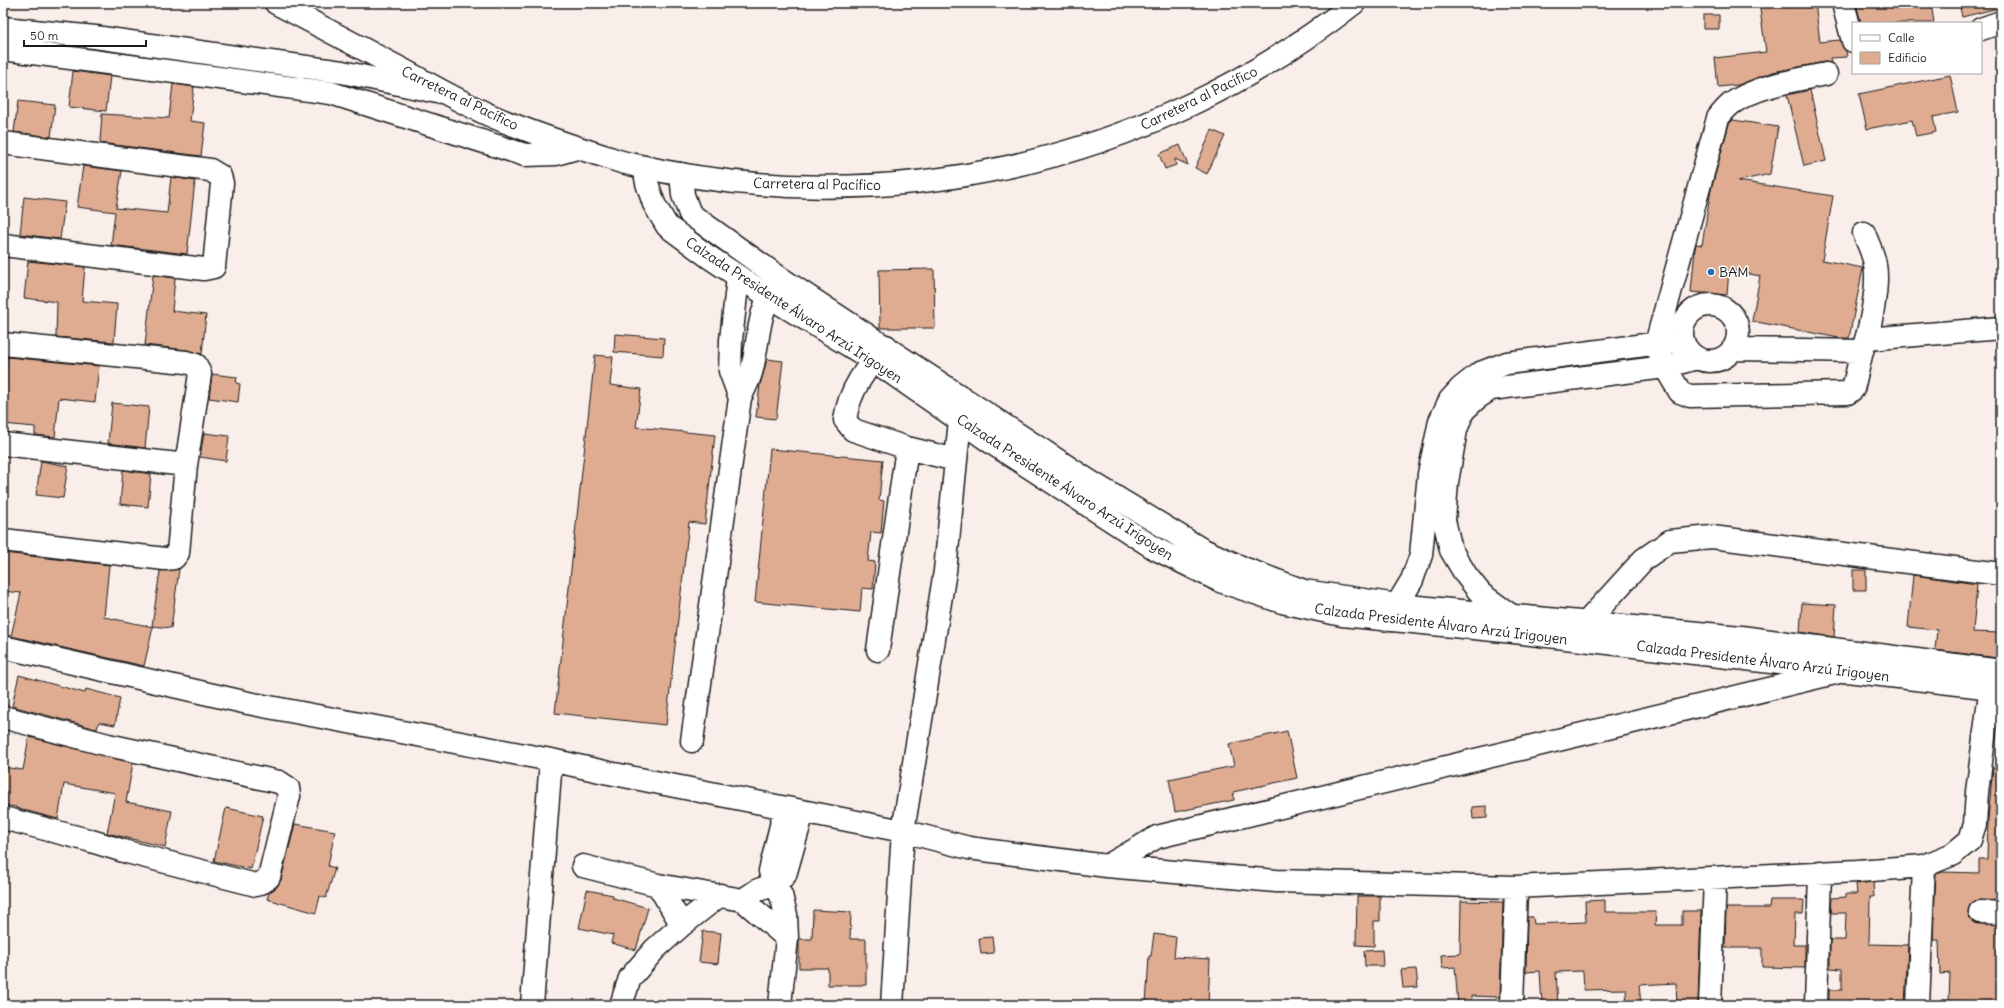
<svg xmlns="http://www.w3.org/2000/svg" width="2004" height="1008" viewBox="0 0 2004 1008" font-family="Delius,sans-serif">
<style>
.building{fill:#dfac92;stroke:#1c1c1c}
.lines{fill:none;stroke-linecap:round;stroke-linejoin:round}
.minor-casing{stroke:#1c1c1c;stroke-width:25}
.major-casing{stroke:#1c1c1c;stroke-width:25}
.highway-casing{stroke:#1c1c1c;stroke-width:25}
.minor{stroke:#fff;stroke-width:22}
.major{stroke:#fff;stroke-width:22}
.highway{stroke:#fff;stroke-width:22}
.poi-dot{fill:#1f6fb2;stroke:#fff;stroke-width:1.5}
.labels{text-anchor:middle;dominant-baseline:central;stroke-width:3;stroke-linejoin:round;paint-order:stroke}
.street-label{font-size:14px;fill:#1c1c1c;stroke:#fff}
.poi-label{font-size:14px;fill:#1c1c1c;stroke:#fff;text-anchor:start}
</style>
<rect width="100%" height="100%" fill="#f9eee9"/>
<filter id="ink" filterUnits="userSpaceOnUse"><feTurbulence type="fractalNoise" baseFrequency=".025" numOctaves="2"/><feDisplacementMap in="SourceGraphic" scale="8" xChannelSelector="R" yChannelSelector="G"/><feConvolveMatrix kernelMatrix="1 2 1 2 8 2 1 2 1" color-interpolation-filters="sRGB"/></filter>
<g filter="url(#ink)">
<path class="building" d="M1759 3H1785L1786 7 1815 3 1820 42 1840 40 1846 51 1847 57 1830 58 1831 63 1824 62 1773 72 1738 85 1718 87 1715 58 1766 52Z
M1856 3H1931L1934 23H1861Z
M1959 3H1997L1998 8 1962 17Z
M1703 15H1719V29H1703Z
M73 71 110 76 106 111 69 107Z
M1950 75 1958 112 1933 117 1936 132 1916 136 1912 120 1867 129 1859 94Z
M173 84 194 87 190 121 205 123 201 156 100 143 102 114 169 118Z
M1810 90 1826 161 1804 166 1787 95Z
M18 101 55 105 51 137 14 132Z
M1733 120 1778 127 1770 174 1738 181 1833 196 1822 260 1863 268 1849 338H1839L1752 321 1760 276 1729 270 1727 295 1691 292 1695 249 1696 244 1702 245 1711 190 1729 124Z
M1212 130 1225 136 1207 174 1195 168Z
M1180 145 1188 165 1175 159 1176 165 1165 169 1159 154Z
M83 166 122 171 116 208 167 213 171 177 195 181 187 254 111 245 115 212 77 207Z
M24 197 65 202 60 239 20 234Z
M28 261 85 267 82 301 117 304 114 342 56 337 57 302 24 298Z
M934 269 935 328H880L879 270Z
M153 275 175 278 172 311 206 315 202 354 187 350 145 345Z
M615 334 664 338 663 356 614 352Z
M595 355 613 357 610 385 641 389 636 427 715 435 705 524 689 522 666 725 555 713Z
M7 357 99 366 95 402 59 398 55 437 35 435V427L3 424 7 396 3 395V391Z
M767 359 783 361 776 419 756 417 760 385Z
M212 374 237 377 236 383 240 384 238 402 209 398Z
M112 403 149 407 145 448 108 443Z
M204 433 229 436 226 461 200 457Z
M770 449 883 460 879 500 884 501 881 533 871 532 868 561 875 562 873 589 862 588 860 612 755 602Z
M41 461 68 466 63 498 36 495Z
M123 470 151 474 148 507 120 504Z
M3 553 109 565 104 617 153 627 144 666 11 636 21 593 3 591Z
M179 569 171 628 152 626 160 571Z
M1853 570H1866V590H1853Z
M1913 575 1977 584 1973 632 2001 633V650H1998V658L1935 650 1937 630 1908 627Z
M1802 603 1836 605 1834 637 1800 632Z
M19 675 85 693 86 689 120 698 115 725 99 722 97 729 12 706Z
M1287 731 1297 778 1233 792 1234 800 1175 812 1169 779 1234 766 1229 744Z
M29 737 133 763 126 802 172 811 165 847 107 833 115 793 64 784 58 819 16 808V807L3 805V767L23 770Z
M1993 768H2001L2000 900 1975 901 1970 905 1968 912 1969 918 1974 923 2001 925V1005H1976V1002L1949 1001 1950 973 1940 974 1939 940H1933L1936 874 1943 872 1979 873V859H1987L1988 819Z
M1487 806V818L1473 819 1472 807Z
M226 808 263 816 251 869 214 861Z
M295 824 335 831 328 866 335 868 326 898 320 896 316 913 267 899 269 893 277 887 281 880Z
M1873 882 1874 897H1870L1869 944 1908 945 1905 1005H1829V990H1842V969L1830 968V940H1845L1846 913H1831L1832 898 1846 897V894H1857L1856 884Z
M587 890 613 895V898L648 908 636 950 611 943 613 935 579 928Z
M1357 896H1380V921H1374V946L1356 945Z
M1605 900V912H1656L1655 925H1682V911H1701L1698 1004 1677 1005 1676 983 1639 985 1641 1005H1627L1626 989 1584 990 1583 971 1556 972 1558 1005H1542L1540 971 1526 972 1527 917H1533L1534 924 1586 922 1585 901Z
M1770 900H1804L1803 914H1795L1794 945H1805V968L1762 967V948H1725L1726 908H1769Z
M1461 901 1503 902 1500 997 1471 996 1472 1005H1458L1455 967 1442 968 1441 955 1460 954Z
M813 910 851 912 850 939H866V985H828V968H799V939H812Z
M703 931 721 933 718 964 699 962Z
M1154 934 1176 937 1174 957 1210 959 1208 1005H1146L1149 956H1151Z
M992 937 994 953 981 954 979 938Z
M1382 950 1383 966H1365L1364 951Z
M1416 969 1418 987 1403 988 1401 970Z"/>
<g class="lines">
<g class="minor-casing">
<path id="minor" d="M1843 3 1853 41
M3 28 95 37 342 72 437 92
M1981 29 2001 22
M3 49 331 93 525 155 556 154 577 148
M1826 74C1796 80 1755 86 1731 104 1726 108 1722 113 1718 118L1656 344 1665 367 1680 392 1690 396 1848 393 1853 389 1862 351
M3 143 210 170 220 176 222 183 214 267 204 269 3 245
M738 277 731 340 730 371 740 398
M1682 333a28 28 0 1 1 56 0a28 28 0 1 1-56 0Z
M1867 339 2001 328
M3 344 186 362 196 365 200 374 186 465 178 553 174 558 165 559 3 540
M886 346C866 368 849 390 845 420L853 430 907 448 956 460
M1733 349 1862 351C1870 332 1879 285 1875 265 1874 255 1868 244 1864 233
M3 444 186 465
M1509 614 1481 594 1466 575 1451 550 1444 520 1447 482 1456 430 1463 411 1477 398 1491 389 1665 367 1697 358
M1391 620 1397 605 1412 580 1421 555 1429 474 1440 421 1450 400 1461 388 1480 373 1507 363 1683 340
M1586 623 1644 559 1670 541 1712 537 2001 574
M3 647 248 703 551 760 609 773 903 831 969 848 1107 866 1276 881 1516 887 1858 871 1924 866 1953 854 1970 840 1975 824 1977 792 1993 670
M878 650 907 448
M3 717 108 745 279 782 288 788 289 796 269 877 263 882 256 885 127 852 88 840 3 818
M692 741 740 398C744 389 750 379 752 369 760 336 757 311 778 281
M583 866 658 885 743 900 787 938
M1107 866 1157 837 1843 671
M658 885 682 925
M743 900 758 890 773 885 785 875 803 812
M1980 912 2001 913
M532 1005 551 760
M621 1005 630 978 655 949 682 925 720 895
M780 1005 787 938 786 915 781 895 773 885 770 871 785 809
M892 1005 903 831 945 571 960 420 968 406
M1512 1005 1516 887
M1710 1005 1715 879
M1816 1005 1820 872
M1918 1005 1924 866"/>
</g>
<g class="major-casing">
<path id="major" d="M644 167 647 183 654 204 667 226 709 257 768 296 873 360 995 445 1154 548 1220 581 1282 602 1342 615 1514 632 2001 689
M681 174 683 195 690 214 780 278 1089 481 1201 549 1243 568 1304 591 1397 605 1741 637 2001 671"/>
</g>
<g class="highway-casing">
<path id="highway" d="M276 3C319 26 362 48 405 71 432 86 459 101 487 114 523 130 560 142 597 154 608 157 619 162 630 164 883 224 1150 164 1354 3"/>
</g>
<use href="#minor" class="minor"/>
<use href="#major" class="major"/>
<use href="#highway" class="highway"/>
</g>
</g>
<circle class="poi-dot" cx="1711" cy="272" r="4"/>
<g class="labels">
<g class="street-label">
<text transform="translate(460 98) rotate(26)">Carretera al Pacífico</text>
<text transform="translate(1199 98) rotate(-26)">Carretera al Pacífico</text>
<text transform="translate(817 184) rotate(1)">Carretera al Pacífico</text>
<text transform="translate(794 310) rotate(33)">Calzada Presidente Álvaro Arzú Irigoyen</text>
<text transform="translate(1065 487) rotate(33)">Calzada Presidente Álvaro Arzú Irigoyen</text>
<text transform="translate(1441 624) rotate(7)">Calzada Presidente Álvaro Arzú Irigoyen</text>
<text transform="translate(1763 661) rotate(7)">Calzada Presidente Álvaro Arzú Irigoyen</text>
</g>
<g class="poi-label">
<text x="1719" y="272">BAM</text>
</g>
</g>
<rect width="2004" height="1008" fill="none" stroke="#fff" stroke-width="16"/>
<rect x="8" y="8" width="1988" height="992" fill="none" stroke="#1c1c1c" stroke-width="1.5" filter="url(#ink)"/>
<rect x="1852" y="22" width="130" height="52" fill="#ffffff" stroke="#a4a4a4"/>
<rect x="1860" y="35" width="20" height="6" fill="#ffffff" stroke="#a4a4a4"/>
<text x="1888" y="42" font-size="12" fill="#1c1c1c">Calle</text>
<rect x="1860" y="52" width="20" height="12" fill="#dfac92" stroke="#a4a4a4"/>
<text x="1888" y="62" font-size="12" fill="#1c1c1c">Edificio</text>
<path d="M24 40v6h122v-6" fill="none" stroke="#1c1c1c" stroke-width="2"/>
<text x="30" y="40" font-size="12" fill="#1c1c1c" stroke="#ffffff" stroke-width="3" paint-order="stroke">50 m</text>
</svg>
